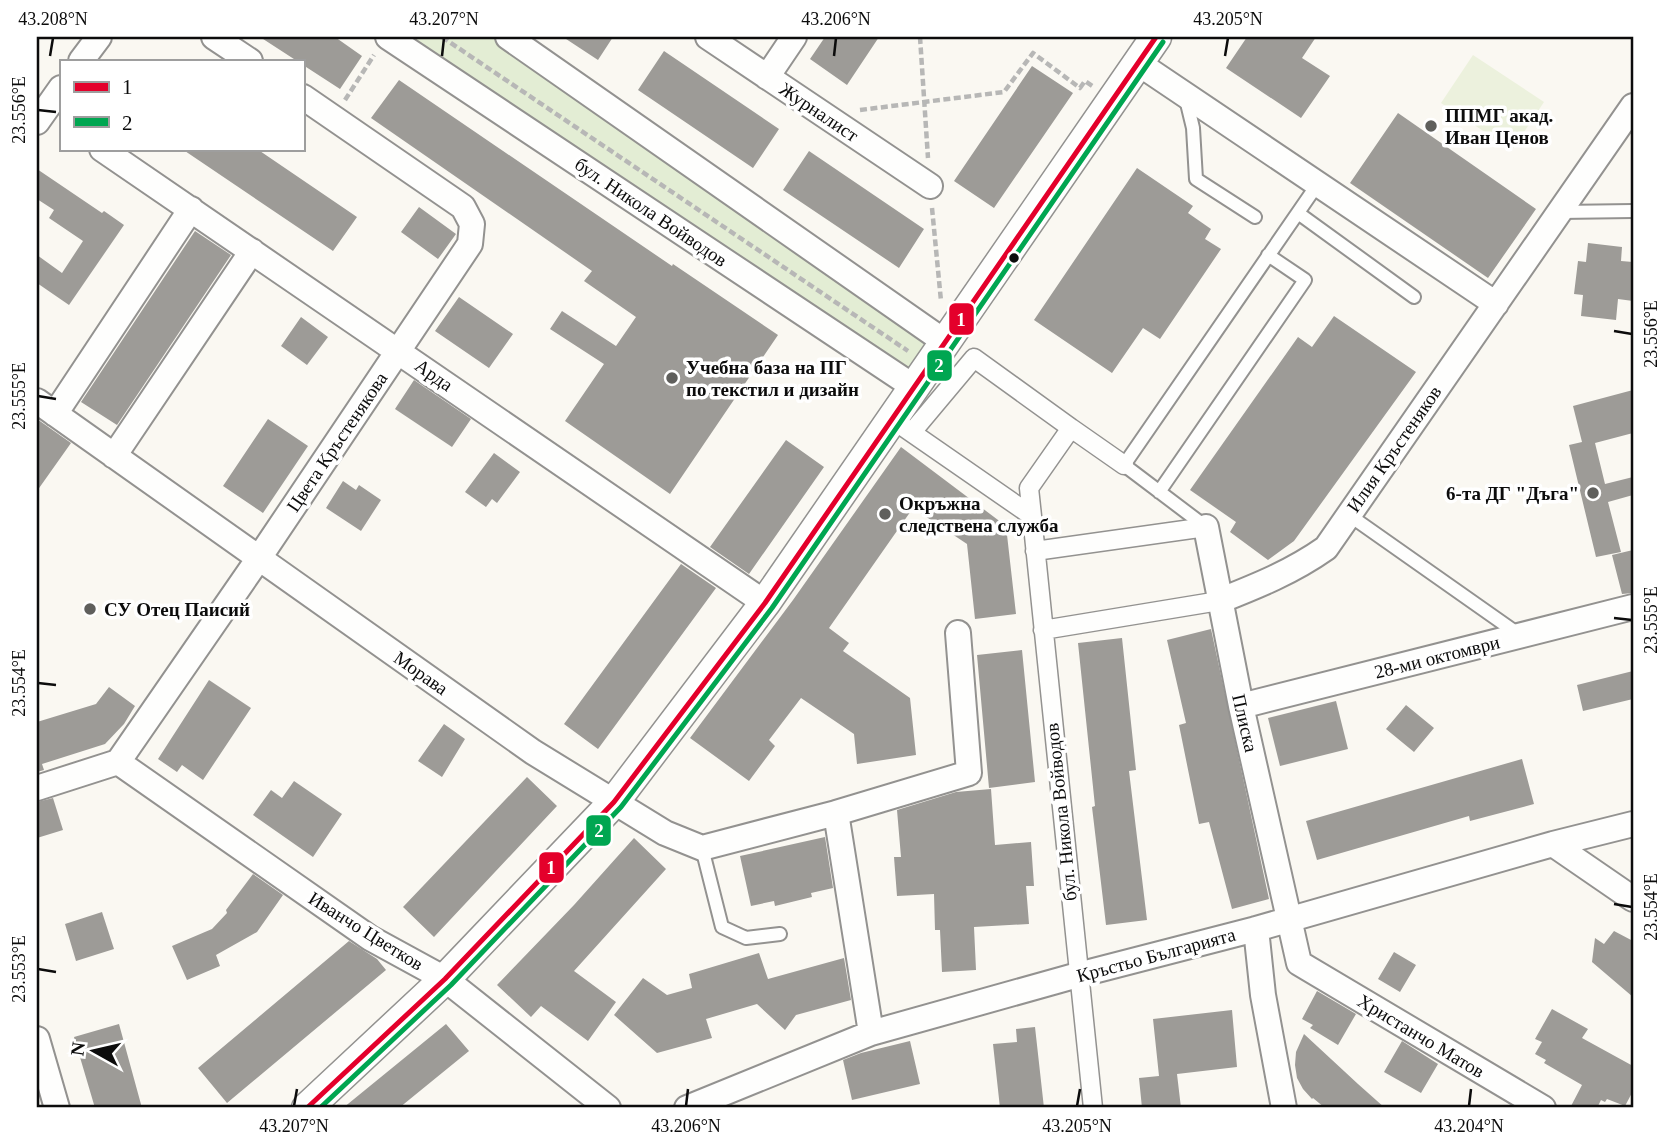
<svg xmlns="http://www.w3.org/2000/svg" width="1670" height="1145" viewBox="0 0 1670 1145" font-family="'Times New Roman',serif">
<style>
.green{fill:#e3edd4}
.pitch{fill:#ecf1dd}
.building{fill:#9d9b97}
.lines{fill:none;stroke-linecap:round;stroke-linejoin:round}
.service-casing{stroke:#939290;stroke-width:16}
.pedestrian-casing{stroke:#939290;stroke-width:21}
.minor-casing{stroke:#939290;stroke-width:28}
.tertiary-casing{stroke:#939290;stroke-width:33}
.path{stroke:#b7b7b6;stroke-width:4.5;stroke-dasharray:7 3.5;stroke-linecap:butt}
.service{stroke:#fefefd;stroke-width:12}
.pedestrian{stroke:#fefefd;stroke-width:18}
.minor{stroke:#fefefd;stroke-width:24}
.tertiary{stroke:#fefefd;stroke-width:30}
.bus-1-casing{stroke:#fff;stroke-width:10}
.bus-2-casing{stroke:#fff;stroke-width:10}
.bus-1{stroke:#e4002b;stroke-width:5}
.bus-2{stroke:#00a651;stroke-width:5}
.ticks{fill:none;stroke:#0c0c0c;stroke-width:2.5}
.poi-dot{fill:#5f5f5c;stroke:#fff;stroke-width:2.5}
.bus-dot{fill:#0c0c0c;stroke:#fff;stroke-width:2.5}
.labels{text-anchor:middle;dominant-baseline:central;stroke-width:7;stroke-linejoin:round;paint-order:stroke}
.street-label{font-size:19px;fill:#0c0c0c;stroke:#fff}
.poi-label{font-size:19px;font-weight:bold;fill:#0c0c0c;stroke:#fff;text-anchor:start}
.line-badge{stroke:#fff;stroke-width:2.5}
.badge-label{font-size:19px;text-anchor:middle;font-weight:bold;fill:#fff}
.neatline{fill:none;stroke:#0c0c0c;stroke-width:2.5}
.ticks-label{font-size:18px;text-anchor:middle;fill:#0c0c0c}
</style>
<rect width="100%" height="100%" fill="#faf8f2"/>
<path class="green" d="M388 37H495L945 342 914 387Z"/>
<path class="pitch" d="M1473 55 1544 102 1512 150 1441 103Z"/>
<path class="building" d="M260 37H335L362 56 340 89 303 65V61H297Z
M563 37H613L598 60Z
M825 37H879L847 85 810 59Z
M1247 37H1316L1302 58 1330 76 1301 118 1226 68Z
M664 51 779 129 753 168 638 90Z
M1032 66 1073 93 994 208 954 181Z
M399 80 672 266 673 264 778 335 670 494 565 421 604 364 550 329 562 311 616 346 636 317 584 281 592 271 371 118Z
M1398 113 1536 209 1488 278 1350 183Z
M182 149H257L357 217 333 251Z
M809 151 924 229 899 268 783 190Z
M1137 168 1193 206 1188 213 1211 229 1205 239 1221 249 1160 339 1143 328 1112 373 1034 320Z
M37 169 102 213 104 211 124 225 69 305 37 283V255L62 273 83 241 49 218 54 210 37 199Z
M419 207 456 234 438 259 401 232Z
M195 231 231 255 117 425 81 402Z
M1588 243 1622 247 1621 261 1633 262V301L1618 299 1616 320 1581 316 1583 295 1574 294 1578 261 1586 262Z
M459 297 513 334 489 368 435 331Z
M1334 316 1416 372 1294 541 1268 560 1230 532 1236 522 1190 490 1298 337 1312 347Z
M301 317 328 337 307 365 281 346Z
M414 380 471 419 452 447 395 409Z
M1633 390V433L1595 443 1605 484 1633 477V495L1608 502 1621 552 1596 557 1569 445 1582 442 1573 406Z
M37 419 71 443 37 491Z
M268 419 308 446 263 513 223 486Z
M786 440 824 467 749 574 710 547Z
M901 447 1006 526 1016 614 975 619 967 544 913 508 829 628 849 643 843 651 910 698 916 755 857 764 854 734 801 698 769 740 775 746 749 781 690 738 793 600Z
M494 453 520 472 497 503 492 499 486 507 465 492Z
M343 481 356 490 359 485 381 500 361 531 326 508Z
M1633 550V593L1622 594 1612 555Z
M681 564 716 588 598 749 564 724Z
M1211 629 1269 899 1232 909 1209 822 1199 824 1179 725 1186 723 1167 640Z
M1122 638 1136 770 1129 771 1147 920 1106 925 1092 807 1095 806 1078 643Z
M1022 650 1035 782 989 788 977 655Z
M1633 671V699L1583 711 1577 685Z
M209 680 251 708 203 780 182 765 177 772 158 759Z
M109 687 135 706 124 724 105 744 42 764 44 770 37 772V722L96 704Z
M1336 701 1348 749 1280 766 1268 718Z
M1406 705 1434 728 1414 752 1386 729Z
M444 724 465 739 442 777 418 761Z
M1522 759 1534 804 1470 821 1469 816 1317 860 1306 821Z
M527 777 557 806 434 937 403 907Z
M294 781 342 814 313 857 253 815 271 790 282 798Z
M991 789 995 845 1031 842 1034 886H1026L1029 924 974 927 976 970 942 972 940 930H935L934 894 897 896 894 857H901L897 810 956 792Z
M53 798 63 830 37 838V802Z
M825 837 833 888 811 893 812 897 775 906 774 901 751 906 740 856Z
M634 838 666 869 574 971 616 1002 588 1041 541 1006 531 1017 497 985 574 905Z
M253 874 283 895 257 932 216 955 220 966 187 980 172 946 212 929 227 913 226 910Z
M102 912 114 949 76 961 65 924Z
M1614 931 1633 941V997L1592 962 1595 938 1604 944Z
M349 941 377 959 386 970 227 1103 198 1068Z
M1394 952 1416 965 1400 992 1378 979Z
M759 953 768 979 844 958 851 1000 796 1015 785 1030 757 1004 706 1019 712 1038 657 1053 614 1015 643 978 667 995 692 988 689 974Z
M1317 991 1356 1014 1338 1045 1310 1028 1313 1025 1302 1019Z
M1552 1009 1588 1029 1582 1038 1633 1066V1091L1625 1106 1607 1099 1605 1102 1601 1100 1597 1108H1570L1582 1085 1544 1063 1546 1060 1535 1054 1542 1042 1535 1039Z
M1232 1010 1237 1067 1177 1074 1181 1108H1142L1139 1078 1159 1076 1153 1019Z
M119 1024 142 1108H95L74 1037Z
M446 1024 469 1051 399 1108H343Z
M1035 1027 1044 1108H1000L993 1044 1017 1042 1016 1029Z
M1304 1034 1358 1084 1385 1108H1325L1313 1098 1312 1099 1303 1089 1297 1078 1295 1065 1296 1052Z
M910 1041 920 1084 852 1100 843 1060 861 1053Z
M1402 1041 1438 1064 1421 1093 1384 1072Z"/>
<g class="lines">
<g class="service-casing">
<path id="service" d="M1186 99 1193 128 1196 179 1255 217
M1560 212 1633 211
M1298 213 1414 297
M1159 492 1305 280 1268 255
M1349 515 1521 636
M1206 527 1124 465 1317 185
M702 848 722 927 746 938 780 934"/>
</g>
<g class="pedestrian-casing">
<path id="pedestrian" d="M892 419 1032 516 1029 488 1071 428 974 358 912 432
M1071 428 1124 465
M1032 516 1093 1108
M1035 551 1206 527
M1043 630 1219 601"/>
</g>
<g class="minor-casing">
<path id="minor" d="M214 37 250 61
M388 37 914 387
M508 37 945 342
M708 37 930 186
M81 61 99 37
M1138 63 1496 304
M767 77 794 37
M37 122 61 88
M102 149 765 603
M37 401 533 752 665 833 702 848 836 813
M55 414 191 209
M114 456 252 251
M1206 527 1241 706 1299 963 1543 1108
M1219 601C1257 586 1292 572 1326 548L1633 106
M1241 706 1633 607
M118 762 370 938 445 979 608 1108
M37 788 118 762 259 558 470 244 472 224 463 207 303 97
M1553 844 1633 899
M1256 929 1263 995 1284 1108
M871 1033 836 813 969 773 958 633
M37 1039 57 1108
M687 1108 871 1033 1078 975 1256 929 1553 844 1633 824"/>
</g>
<g class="tertiary-casing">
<path id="tertiary" d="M307 1108 445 979 614 802 765 603 1156 37"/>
</g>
<path class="path" d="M442 37 908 351
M920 37 928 158
M345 100 374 55
M860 110 1004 92 1033 53 1080 88 1085 81 1094 87
M932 208 941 301"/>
<use href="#service" class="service"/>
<use href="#pedestrian" class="pedestrian"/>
<use href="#minor" class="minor"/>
<use href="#tertiary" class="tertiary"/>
<g class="bus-1-casing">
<path id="bus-1" d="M307 1108 445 979 614 802 765 603 1156 37"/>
</g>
<g class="bus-2-casing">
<path id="bus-2" d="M320 1108 451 985 621 807 772 608 1163 42"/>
</g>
<use href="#bus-1" class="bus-1"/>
<use href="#bus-2" class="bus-2"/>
</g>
<path class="ticks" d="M50 56 53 38M442 56 444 38M834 56 836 38M1225 56 1228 38M38 110 56 112M1614 331 1632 334M38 396 56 399M1614 618 1632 620M38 683 56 685M1614 904 1632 907M38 969 56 972M294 1106 297 1089M686 1106 688 1089M1077 1106 1080 1089M1469 1106 1471 1089"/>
<g class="poi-dot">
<circle cx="1431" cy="126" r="7"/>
<circle cx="672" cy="378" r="7"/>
<circle cx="1593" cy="493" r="7"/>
<circle cx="885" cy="514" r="7"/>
<circle cx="90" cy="609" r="7"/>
</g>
<circle class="bus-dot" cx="1014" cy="258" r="6"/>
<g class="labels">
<g class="street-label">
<text transform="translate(819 112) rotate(34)">Журналист</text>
<text transform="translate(651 212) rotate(34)">бул. Никола Войводов</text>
<text transform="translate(434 375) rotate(35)">Арда</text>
<text transform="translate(337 442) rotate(-56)">Цвета Кръстенякова</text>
<text transform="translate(1394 449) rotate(-55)">Илия Кръстеняков</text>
<text transform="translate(1437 657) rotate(-14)">28-ми октомври</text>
<text transform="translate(421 673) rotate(35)">Морава</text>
<text transform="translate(1245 723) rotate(77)">Плиска</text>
<text transform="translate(1061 812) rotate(-96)">бул. Никола Войводов</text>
<text transform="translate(366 931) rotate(32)">Иванчо Цветков</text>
<text transform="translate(1156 955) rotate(-15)">Кръстьо Българията</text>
<text transform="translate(1421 1036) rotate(31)">Христанчо Матов</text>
</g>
<g class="poi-label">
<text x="1445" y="115">ППМГ акад.<tspan x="1445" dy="22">Иван Ценов</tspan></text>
<text x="686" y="367">Учебна база на ПГ<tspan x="686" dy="22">по текстил и дизайн</tspan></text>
<text x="1579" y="493" text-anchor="end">6-та ДГ "Дъга"</text>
<text x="899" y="503">Окръжна<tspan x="899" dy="22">следствена служба</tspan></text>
<text x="104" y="609">СУ Отец Паисий</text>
</g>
</g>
<g class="line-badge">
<rect x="948" y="302" width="27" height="34" rx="7" fill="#e4002b"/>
<rect x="926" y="349" width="27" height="33" rx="7" fill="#00a651"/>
<rect x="585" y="814" width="27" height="33" rx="7" fill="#00a651"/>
<rect x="538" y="851" width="27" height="33" rx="7" fill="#e4002b"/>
</g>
<g class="badge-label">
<text x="961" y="326">1</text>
<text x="939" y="372">2</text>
<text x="599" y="837">2</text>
<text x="551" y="874">1</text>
</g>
<rect width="1670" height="1145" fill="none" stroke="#ffffff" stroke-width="77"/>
<rect x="60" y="60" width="245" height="91" fill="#ffffff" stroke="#9e9e9e" stroke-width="2"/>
<rect x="74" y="82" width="35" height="10" fill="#e4002b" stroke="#9e9e9e" stroke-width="2"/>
<text x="122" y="94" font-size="21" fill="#0c0c0c">1</text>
<rect x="74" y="117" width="35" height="10" fill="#00a651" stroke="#9e9e9e" stroke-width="2"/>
<text x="122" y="130" font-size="21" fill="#0c0c0c">2</text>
<g transform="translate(94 1051) rotate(278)" stroke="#ffffff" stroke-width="5" paint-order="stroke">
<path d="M0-5L12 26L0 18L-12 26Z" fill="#0c0c0c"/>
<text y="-10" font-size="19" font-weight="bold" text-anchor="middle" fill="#0c0c0c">N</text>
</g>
<rect x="38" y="38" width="1594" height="1068" class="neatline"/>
<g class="ticks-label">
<text x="53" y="25">43.208°N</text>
<text x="444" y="25">43.207°N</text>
<text x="836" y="25">43.206°N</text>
<text x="1228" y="25">43.205°N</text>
<text transform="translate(19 110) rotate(-90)" y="6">23.556°E</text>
<text transform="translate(1651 334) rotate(-90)" y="6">23.556°E</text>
<text transform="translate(19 396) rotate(-90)" y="6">23.555°E</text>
<text transform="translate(1651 620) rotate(-90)" y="6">23.555°E</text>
<text transform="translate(19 683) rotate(-90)" y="6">23.554°E</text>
<text transform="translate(1651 907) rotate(-90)" y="6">23.554°E</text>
<text transform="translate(19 969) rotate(-90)" y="6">23.553°E</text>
<text x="294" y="1132">43.207°N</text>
<text x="686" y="1132">43.206°N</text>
<text x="1077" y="1132">43.205°N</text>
<text x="1469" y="1132">43.204°N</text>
</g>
</svg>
